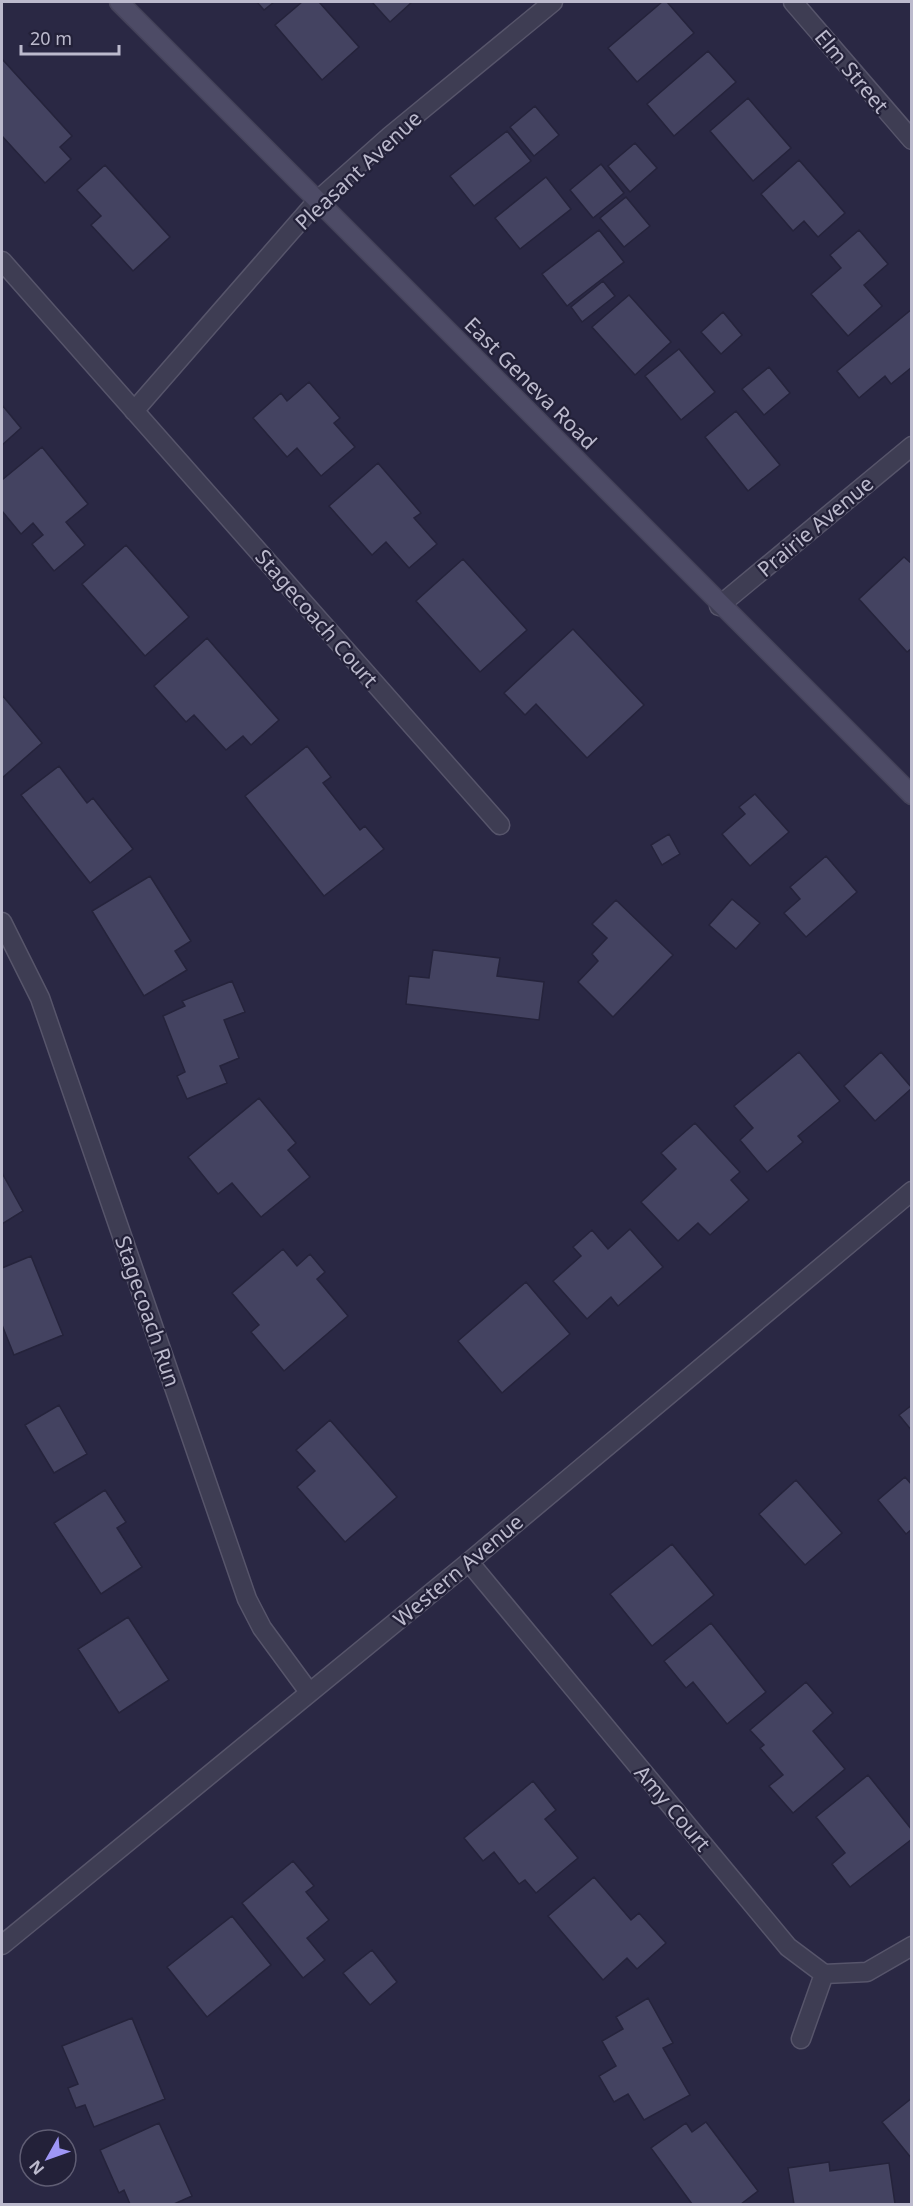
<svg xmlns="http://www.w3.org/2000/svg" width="913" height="2206" viewBox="0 0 913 2206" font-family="'Noto Sans',sans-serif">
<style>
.building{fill:#444361;stroke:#25233b;stroke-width:1.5}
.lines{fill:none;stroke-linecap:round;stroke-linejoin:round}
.street-casing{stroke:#57556b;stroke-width:21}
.secondary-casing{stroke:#45435a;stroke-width:21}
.street{stroke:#3e3d53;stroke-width:18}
.secondary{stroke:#4d4b66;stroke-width:18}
.labels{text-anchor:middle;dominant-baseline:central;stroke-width:4.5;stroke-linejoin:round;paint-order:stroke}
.street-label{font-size:21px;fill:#bcbacd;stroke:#232139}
</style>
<rect width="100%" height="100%" fill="#2a2844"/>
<path class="building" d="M257 2H274L264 10Z
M302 2H319L359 47 322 80 275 25Z
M372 2H412L390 22Z
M662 2H667L694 33 637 82 608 48Z
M708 51 736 82 674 136 647 104Z
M2 59 72 136 60 147 71 159 45 183 2 136Z
M748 98 791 148 753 181 710 131Z
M535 106 559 135 534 156 510 127Z
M507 131 531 161 474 206 450 176Z
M635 143 657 168 630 192 608 166Z
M799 160 845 213 818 237 804 221 793 231 761 194Z
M601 164 624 193 593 218 570 190Z
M105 165 170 237 133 271 91 225 101 216 77 190Z
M546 177 571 209 520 249 495 218Z
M626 197 650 226 624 247 600 218Z
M599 230 624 262 567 306 542 274Z
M859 230 888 264 864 285 882 306 848 336 811 294 841 268 830 255Z
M603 281 615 296 582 322 571 307Z
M629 295 671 342 635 375 592 327Z
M912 309V367L891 384 885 376 859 398 837 371Z
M723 312 742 335 721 354 701 332Z
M679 349 715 392 681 420 645 376Z
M769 367 790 393 764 415 742 389Z
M309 382 340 418 334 423 355 447 321 476 297 448 287 457 253 418 281 393 287 401Z
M2 405 21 428 2 445Z
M736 411 780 465 748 491 705 437Z
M42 447 88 504 66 522 85 545 54 571 32 544 43 535 33 523 21 534 2 511V480Z
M378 463 421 513 414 518 437 544 409 568 386 542 372 555 329 506Z
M126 545 189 617 145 656 82 584Z
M904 557 912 564V648L907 652 859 599Z
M463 559 527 630 480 672 416 601Z
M573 629 644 705 587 758 536 704 525 715 504 693Z
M207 638 279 720 251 745 243 736 226 750 194 715 186 722 154 686Z
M2 695 42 743 2 778Z
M307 746 331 777 323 783 360 830 365 826 384 849 324 896 245 796Z
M59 766 87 803 93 798 133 849 90 883 21 795Z
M755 794 789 832 750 866 722 834 745 814 739 807Z
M669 834 680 854 662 865 651 845Z
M826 856 857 892 806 937 784 913 800 899 790 887Z
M150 876 191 941 175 951 187 970 144 996 92 911Z
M732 899 760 923 736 949 709 925Z
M616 900 673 955 613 1017 578 982 598 961 592 954 607 938 592 924Z
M433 950 500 958 497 976 544 982 539 1020 406 1004 409 976 429 978Z
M232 981 245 1012 224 1020 239 1058 220 1066 227 1083 187 1099 177 1076 185 1072 163 1016 185 1006 182 1001Z
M799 1052 840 1101 798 1136 803 1142 767 1172 740 1140 753 1128 734 1106Z
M881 1052 912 1088 875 1121 844 1086Z
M259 1098 296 1143 288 1150 310 1177 261 1217 232 1183 218 1194 188 1157Z
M695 1123 740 1172 731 1180 749 1200 710 1235 698 1223 678 1241 641 1202 676 1169 661 1153Z
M2 1173 23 1211 2 1224Z
M630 1229 663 1267 618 1306 611 1297 587 1319 553 1281 581 1256 573 1247 592 1230 608 1249Z
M283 1249 297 1266 310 1254 325 1272 317 1279 348 1316 284 1371 251 1332 259 1325 232 1293Z
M31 1256 63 1335 14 1355 2 1325V1268Z
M526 1282 570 1334 502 1393 458 1341Z
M59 1405 87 1454 54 1473 25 1425Z
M912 1405V1431L899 1415Z
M330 1420 397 1497 345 1542 297 1487 315 1471 296 1450Z
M905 1477 912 1485V1529L906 1534 878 1500Z
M796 1480 842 1533 805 1565 759 1514Z
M105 1490 126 1522 117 1528 142 1567 101 1594 54 1523Z
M672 1544 714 1595 652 1646 610 1594Z
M128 1617 169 1680 119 1713 78 1649Z
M711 1623 766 1692 727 1724 693 1682 686 1688 664 1661Z
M806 1682 833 1713 813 1731 845 1769 793 1813 769 1786 783 1775 760 1748 764 1745 750 1730Z
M868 1775 912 1830V1839L850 1887 832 1864 845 1853 816 1817Z
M533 1781 556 1810 545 1819 578 1858 536 1893 525 1880 519 1884 494 1852 483 1861 464 1838Z
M293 1861 314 1886 306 1892 329 1920 307 1938 325 1960 303 1978 242 1903Z
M594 1877 631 1920 639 1913 666 1943 637 1969 627 1958 603 1980 548 1916Z
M232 1916 271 1965 207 2017 167 1967Z
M372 1950 397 1982 370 2005 343 1973Z
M648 1998 673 2043 663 2048 690 2095 644 2120 628 2094 614 2102 599 2076 616 2066 602 2041 623 2029 616 2017Z
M132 2018 165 2099 94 2127 85 2105 76 2108 68 2088 78 2084 62 2046Z
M912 2098V2159L882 2122Z
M706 2122 758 2191 741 2204H692L651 2148 686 2123 692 2132Z
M159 2123 192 2196 174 2204H130L124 2190 119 2193 100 2150Z
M829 2162 830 2171 889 2163 895 2204H794L788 2168Z"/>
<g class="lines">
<g class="street-casing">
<path id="street" d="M793 2 912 140
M2 261 500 825
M134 411 318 200 390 136 553 2
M719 606 912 446
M2 922 40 998 247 1599 262 1628 309 1692
M469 1562 788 1947 824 1974 867 1972 912 1946
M2 1945 469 1562 912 1191
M801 2039 824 1974"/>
</g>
<g class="secondary-casing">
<path id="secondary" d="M119 2 912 795"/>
</g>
<use href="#street" class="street"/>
<use href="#secondary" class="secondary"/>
</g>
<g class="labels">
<g class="street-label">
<text transform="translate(852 71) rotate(50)">Elm Street</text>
<text transform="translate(358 170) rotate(-43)">Pleasant Avenue</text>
<text transform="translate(531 383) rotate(45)">East Geneva Road</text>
<text transform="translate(815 526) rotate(-40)">Prairie Avenue</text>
<text transform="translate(317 618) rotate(49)">Stagecoach Court</text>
<text transform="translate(148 1311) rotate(71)">Stagecoach Run</text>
<text transform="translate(458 1570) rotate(-40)">Western Avenue</text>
<text transform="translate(673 1808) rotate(50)">Amy Court</text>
</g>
</g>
<rect width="913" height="2206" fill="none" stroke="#bcbacd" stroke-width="6"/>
<g transform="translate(48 2158) rotate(230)"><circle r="28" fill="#232139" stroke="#605e74" stroke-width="1.5"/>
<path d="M0-4.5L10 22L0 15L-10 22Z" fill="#9e96f6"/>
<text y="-9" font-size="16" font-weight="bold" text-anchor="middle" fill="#bcbacd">N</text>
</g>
<path d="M21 45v9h98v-9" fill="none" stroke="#bcbacd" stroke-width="3"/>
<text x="30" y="45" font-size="18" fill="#bcbacd" stroke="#232139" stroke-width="4.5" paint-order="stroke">20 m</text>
</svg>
